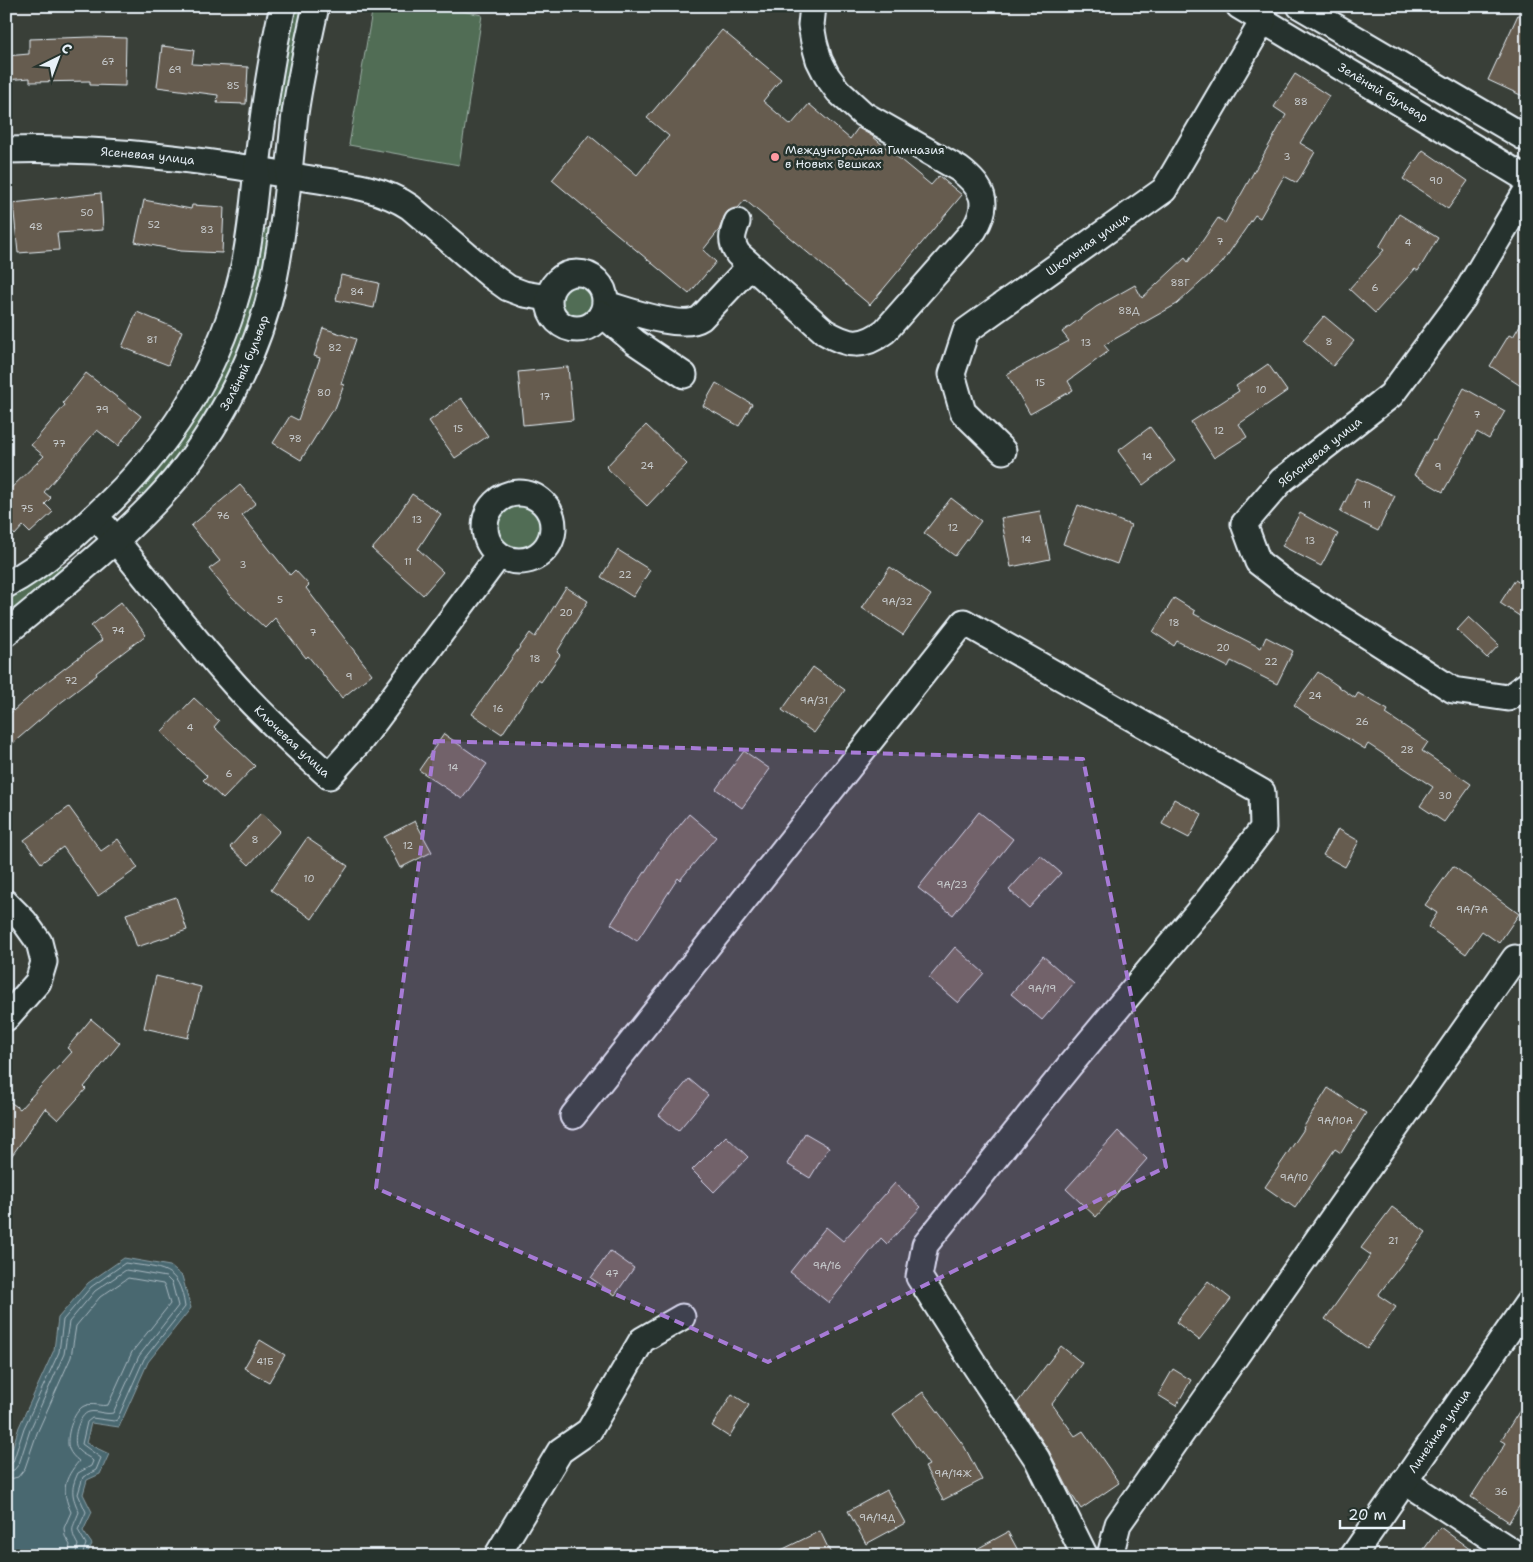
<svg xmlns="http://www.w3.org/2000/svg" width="1533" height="1562" viewBox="0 0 1533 1562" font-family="'Shantell Sans',sans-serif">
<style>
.green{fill:#516d54;stroke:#9cafa6}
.water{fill:#4a6770;stroke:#899ea6}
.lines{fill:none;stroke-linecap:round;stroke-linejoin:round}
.shore{stroke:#a9bac2;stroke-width:1}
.building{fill:#665c50;stroke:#e8f1f8}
.minor-casing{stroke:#e8f1f8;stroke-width:29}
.minor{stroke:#26332d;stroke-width:25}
.marked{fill:#a77bd6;fill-opacity:0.2;stroke:#a77bd6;stroke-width:4;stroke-dasharray:10 6;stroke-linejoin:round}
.poi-dot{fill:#ff9aa2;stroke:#26332d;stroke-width:2}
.labels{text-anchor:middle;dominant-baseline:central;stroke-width:5;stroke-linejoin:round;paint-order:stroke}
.number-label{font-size:10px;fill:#c8ccce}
.street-label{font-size:12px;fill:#e8f1f8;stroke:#26332d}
.poi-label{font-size:12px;fill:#e8f1f8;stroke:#26332d;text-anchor:start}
</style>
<rect width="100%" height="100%" fill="#393f38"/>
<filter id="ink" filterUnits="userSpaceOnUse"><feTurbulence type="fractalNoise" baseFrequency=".02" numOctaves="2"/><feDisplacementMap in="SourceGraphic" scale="10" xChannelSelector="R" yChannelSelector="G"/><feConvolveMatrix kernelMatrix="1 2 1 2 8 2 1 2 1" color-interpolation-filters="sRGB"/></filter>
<g filter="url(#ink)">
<path class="green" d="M295 6H304L283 112 280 113 275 109Z
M373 6H438L482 15 459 165 349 145Z
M267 228 271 235C258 307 235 378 192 439 178 458 162 477 146 495L142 496 139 493V488L261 233Z
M558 301a19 19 0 1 1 38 0a19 19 0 1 1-38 0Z
M498 527a21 21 0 1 1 42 0a21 21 0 1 1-42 0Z
M57 564 63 567 62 570 6 620V596Z"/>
<path class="water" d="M124 1258 170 1266 182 1276 191 1308 148 1362 119 1427 91 1423 86 1443 109 1454 100 1474 87 1480 83 1494 92 1512 83 1531 92 1544 86 1556H6V1468L19 1427 54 1350 58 1318 88 1283Z"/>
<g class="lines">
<path class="shore" d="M6 1466 10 1465 13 1462 24 1428 59 1352 63 1320 91 1287 125 1263C162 1269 179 1265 185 1307L144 1359 117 1420 114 1421 92 1418 87 1422 82 1444 101 1458 96 1470 83 1477 78 1494 86 1512 78 1530 86 1544 82 1556
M6 1472 14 1470 19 1464 30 1430 64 1354 69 1322 95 1291 126 1270 166 1277 172 1283 178 1306 139 1356 113 1413C105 1415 97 1410 89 1412 79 1414 71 1441 78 1450 82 1455 89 1456 93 1461L91 1466 78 1473C70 1490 72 1496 79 1512 73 1528 69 1529 78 1545L75 1556
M6 1480 18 1477 25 1468 37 1433 71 1357 76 1326 100 1297 128 1278 163 1284 165 1287 170 1304 132 1352 108 1405C101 1407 92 1402 84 1406 73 1411 65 1438 69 1449 71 1454 75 1458 79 1461 64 1479 61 1490 71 1512L64 1528 65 1536 70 1545 68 1556"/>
</g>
<path class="building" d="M1522 6H1527V98L1488 80Z
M722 30 781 79 763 101 791 125 809 104 850 139 858 128 872 136 931 185 939 176 962 195 870 305 745 200 738 208 728 211 724 217 719 230 703 250 716 262 689 294 552 180 589 135 637 175 669 136 647 118Z
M91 37 126 38 125 86 90 85V81L30 82V78L6 80V56L29 54V39Z
M162 46 194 50 192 64 248 67 246 104 217 103 218 95 157 87Z
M1295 74 1329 96 1300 143 1315 152 1297 183 1284 176 1260 218 1255 215 1222 263 1177 304 1104 345 1109 351 1068 381 1073 390 1030 414 1007 374 1069 341 1062 332 1096 307 1135 285 1142 298 1185 258 1188 262 1218 218 1225 223 1286 115 1274 107Z
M1423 150 1468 181 1448 209 1403 179Z
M101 193 103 230 57 233 59 250 18 253 13 203Z
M144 200 191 209 192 205 224 207 222 253 181 251 135 242Z
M1399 214 1438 238 1418 271 1415 269 1375 313 1349 289 1384 250 1379 247Z
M341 275 379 283 374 308 336 300Z
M137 312 182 331 168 365 122 347Z
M1527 313V390L1490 366 1509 335 1513 337Z
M1324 316 1354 341 1333 366 1303 340Z
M323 328 356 339 341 384 344 385 334 411 332 410 301 460 273 443 290 416 298 420 320 358 314 356Z
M1268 364 1287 391 1239 424 1247 437 1214 458 1191 422 1239 391 1236 386Z
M568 367 573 420 523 425 518 372Z
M86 373 141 416 118 446 97 430 44 492 51 498 45 504 53 512 30 533 23 526 15 535 6 526V493L44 456 31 445 65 405 63 403Z
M716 383 752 404 739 426 703 406Z
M1464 388 1505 411 1489 439 1477 432 1443 492 1414 475 1433 440 1435 441Z
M461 398 488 436 455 458 429 421Z
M646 425 687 464 647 506 606 467Z
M1150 427 1175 461 1143 485 1118 451Z
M1357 478 1395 496 1378 531 1340 512Z
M240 485 256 503 242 515 290 575 295 570 309 585 306 588 372 674 342 698 308 656 306 658 275 618 265 628 231 596 209 569 220 561 191 526Z
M412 494 441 514 418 549 443 572 423 595 372 549 386 533Z
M951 498 981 521 955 556 924 533Z
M1078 505 1131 525 1117 564 1063 544Z
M1040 511 1050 559 1011 567 1001 518Z
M1300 513 1338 534 1321 566 1282 546Z
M618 550 650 570 633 597 601 577Z
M890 567 931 595 903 635 862 608Z
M1515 580 1527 587V621L1500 603Z
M566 587 588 601 557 652 560 655 541 682 538 680 502 734 472 714 530 633 535 637Z
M1174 598 1195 611 1194 614 1261 648 1266 637 1293 651 1277 684 1231 661 1228 667 1177 641 1174 646 1153 632Z
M121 602 146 635 96 673 97 675 55 707 6 749V717L44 684 102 640 91 626Z
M1469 617 1499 645 1487 658 1457 630Z
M813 667 845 690 814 733 782 710Z
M1318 672 1355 698 1358 693 1388 710 1386 714 1428 742 1422 751 1471 784 1444 822 1420 806 1433 787 1368 744 1365 749 1311 717 1294 705Z
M194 698 219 721 214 727 255 766 223 799 203 780 207 776 161 732Z
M444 734 487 764 462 799 419 770Z
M744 751 770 769 742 808 716 789Z
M1174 799 1202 814 1189 838 1162 824Z
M69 807 101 851 118 839 138 868 98 896 63 847 41 863 24 840Z
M979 812 1013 839 953 915 918 888Z
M261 813 280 831 249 865 230 847Z
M689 814 716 837 680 880 678 878 637 941 611 924 658 852Z
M415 821 432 852 400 868 384 837Z
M1338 829 1359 841 1345 867 1323 855Z
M307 838 348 866 312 919 271 890Z
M1040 855 1061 873 1029 908 1009 890Z
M1453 866 1519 914 1499 943 1482 931 1466 954 1428 927 1437 913 1425 905Z
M176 897 187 930 137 947 126 914Z
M955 947 984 973 958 1003 929 978Z
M1043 956 1074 983 1042 1020 1011 994Z
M156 976 201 987 188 1038 144 1028Z
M91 1019 120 1043 84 1087 86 1089 58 1120 45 1108 6 1164V1099L20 1109 72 1052 67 1048Z
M689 1079 708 1095 678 1131 659 1115Z
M1328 1088 1366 1113 1341 1153 1335 1149 1295 1208 1265 1187 1304 1129 1303 1128Z
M1118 1131 1147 1159 1096 1217 1066 1189Z
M805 1133 829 1147 810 1178 787 1164Z
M726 1136 748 1157 714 1192 692 1170Z
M895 1183 921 1207 887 1244 881 1238 829 1303 790 1272 826 1227 843 1241Z
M1392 1207 1426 1232 1378 1295 1396 1307 1367 1348 1325 1319 1371 1255 1361 1248Z
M610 1251 634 1268 615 1295 591 1278Z
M1208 1281 1231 1299 1199 1340 1176 1322Z
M260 1340 285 1355 269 1382 244 1368Z
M1061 1346 1082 1363 1052 1404 1075 1436 1083 1431 1119 1483 1081 1509 1070 1492 1049 1451 1017 1403Z
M1173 1369 1191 1380 1176 1406 1158 1395Z
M923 1392 964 1446 982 1480 943 1500 925 1467 929 1465 893 1414Z
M732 1394 749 1405 729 1437 712 1426Z
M1527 1399V1494L1509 1522 1471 1497 1506 1443 1501 1440Z
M887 1490 905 1523 866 1544 848 1511Z
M1440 1527 1479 1556H1419Z
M820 1531 832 1556H769Z
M1008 1532 1021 1556H964Z"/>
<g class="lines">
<g class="minor-casing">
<g id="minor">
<path id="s1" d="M1239 6 1527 179"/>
<path d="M1300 6 1527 139"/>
<path id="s2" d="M6 150C107 147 206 160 305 178 341 184 379 186 410 207L490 275 508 288 524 294 548 298"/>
<path d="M1527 190 1463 298 1391 395 1282 480 1244 524 1258 562 1285 583 1453 690 1508 698 1527 685"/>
<path d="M737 222C732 235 730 242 738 254L825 332C848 346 863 348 885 331L974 230C991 203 983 187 959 169L863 114 838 91 827 76 819 60 814 42 811 25 813 6"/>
<circle cx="577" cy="301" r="28"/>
<path d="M606 304C627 310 682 331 701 318L750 266"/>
<path d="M602 314 635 342 684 375"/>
<path id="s3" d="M1003 451 963 412 952 374 966 331 1164 190 1263 21"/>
<circle cx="519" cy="527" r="34"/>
<path id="s4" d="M105 527C148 580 190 635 236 686 265 718 297 747 329 776L361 740 499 555"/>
<path d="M6 585C46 564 80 531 112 500 176 437 221 363 242 275 251 237 254 197 258 159 264 107 271 57 283 6"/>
<path id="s5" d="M6 633C56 591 109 550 154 503 211 444 257 360 274 279 285 225 289 169 295 114 300 78 308 42 316 6"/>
<path d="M6 903 24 921 39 942 44 962 38 982 6 1018"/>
<path d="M573 1116 964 622 1262 792 1263 828 1208 900 1070 1065 925 1245 919 1277 972 1361 1037 1459 1085 1556"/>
<path d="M1404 1481 1519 1556"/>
<path d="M497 1556 560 1451 589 1431 642 1340 682 1317"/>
<path d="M1110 1556 1118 1524 1515 958"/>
<path id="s6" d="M1353 1556 1527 1304"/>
</g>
</g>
<use href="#minor" class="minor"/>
</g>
</g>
<path class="marked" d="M435 741 1083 759 1166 1167 768 1362 376 1188Z"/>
<circle class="poi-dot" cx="775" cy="157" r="5"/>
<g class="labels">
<g class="number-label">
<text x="108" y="61">67</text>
<text x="175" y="69">69</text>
<text x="233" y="85">85</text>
<text x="1301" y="101">88</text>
<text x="1287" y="156">3</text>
<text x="1436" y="180">90</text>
<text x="87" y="212">50</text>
<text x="154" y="224">52</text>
<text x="36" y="226">48</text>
<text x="207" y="229">83</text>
<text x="1220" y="241">7</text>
<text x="1408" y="242">4</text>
<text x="1180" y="282">88Г</text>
<text x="1375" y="287">6</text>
<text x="357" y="291">84</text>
<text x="1129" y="310">88Д</text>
<text x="152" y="339">81</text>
<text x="1329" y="341">8</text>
<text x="1086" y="342">13</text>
<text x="335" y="347">82</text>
<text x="1040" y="382">15</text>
<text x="1261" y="389">10</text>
<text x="324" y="392">80</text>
<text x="545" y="396">17</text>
<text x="102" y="409">79</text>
<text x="1477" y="414">7</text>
<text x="458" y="428">15</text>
<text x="1219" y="430">12</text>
<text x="295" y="438">78</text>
<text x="59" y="443">77</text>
<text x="1147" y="456">14</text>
<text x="647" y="465">24</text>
<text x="1438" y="466">9</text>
<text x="1367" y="504">11</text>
<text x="27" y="508">75</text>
<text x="223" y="515">76</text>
<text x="417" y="519">13</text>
<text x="953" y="527">12</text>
<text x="1026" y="539">14</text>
<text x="1310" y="540">13</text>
<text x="408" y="561">11</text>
<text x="243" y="564">3</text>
<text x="625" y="574">22</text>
<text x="280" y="599">5</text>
<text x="897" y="601">9А/32</text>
<text x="566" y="612">20</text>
<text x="1174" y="622">18</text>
<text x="118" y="630">74</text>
<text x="313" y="632">7</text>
<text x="1223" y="647">20</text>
<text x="535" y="658">18</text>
<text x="1271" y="661">22</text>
<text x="349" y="676">9</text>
<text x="71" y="680">72</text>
<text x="1315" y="695">24</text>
<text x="814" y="700">9А/31</text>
<text x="498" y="708">16</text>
<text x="1362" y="721">26</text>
<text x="190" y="727">4</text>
<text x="1407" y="749">28</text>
<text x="453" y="767">14</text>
<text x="229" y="773">6</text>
<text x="1445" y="795">30</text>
<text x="255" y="839">8</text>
<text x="408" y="845">12</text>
<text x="309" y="878">10</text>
<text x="952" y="884">9А/23</text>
<text x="1472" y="909">9А/7А</text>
<text x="1042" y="988">9А/19</text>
<text x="1335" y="1120">9А/10А</text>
<text x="1294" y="1177">9А/10</text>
<text x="1393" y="1240">21</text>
<text x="827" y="1265">9А/16</text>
<text x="612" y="1273">47</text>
<text x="265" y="1361">41Б</text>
<text x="953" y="1473">9А/14Ж</text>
<text x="1501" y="1491">36</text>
<text x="877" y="1517">9А/14Д</text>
</g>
<g class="street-label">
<text stroke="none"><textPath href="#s1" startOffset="168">Зелёный бульвар</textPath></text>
<text stroke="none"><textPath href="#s2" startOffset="142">Ясеневая улица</textPath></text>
<text stroke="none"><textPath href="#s3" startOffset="290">Школьная улица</textPath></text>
<text stroke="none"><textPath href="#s5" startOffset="365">Зелёный бульвар</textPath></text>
<text transform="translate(1320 452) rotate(-39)">Яблоневая улица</text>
<text stroke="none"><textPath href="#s4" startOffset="285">Ключевая улица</textPath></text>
<text stroke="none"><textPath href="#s6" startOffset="152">Линейная улица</textPath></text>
</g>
<g class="poi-label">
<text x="785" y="150">Международная Гимназия<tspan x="785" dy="14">в Новых Вешках</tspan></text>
</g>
</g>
<rect width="1533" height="1562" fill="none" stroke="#26332d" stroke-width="25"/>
<rect x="12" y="12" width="1508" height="1537" fill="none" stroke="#e8f1f8" stroke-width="2" filter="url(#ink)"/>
<g transform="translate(58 58) rotate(42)" stroke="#26332d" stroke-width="4" paint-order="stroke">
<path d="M0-4L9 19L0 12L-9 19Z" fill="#e8f1f8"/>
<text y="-8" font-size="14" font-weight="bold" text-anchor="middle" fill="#e8f1f8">С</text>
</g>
<path d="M1340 1520v8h64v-8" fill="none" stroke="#e8f1f8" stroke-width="2.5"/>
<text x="1348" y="1520" font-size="15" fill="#e8f1f8" stroke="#26332d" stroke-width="4" paint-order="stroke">20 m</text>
</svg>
